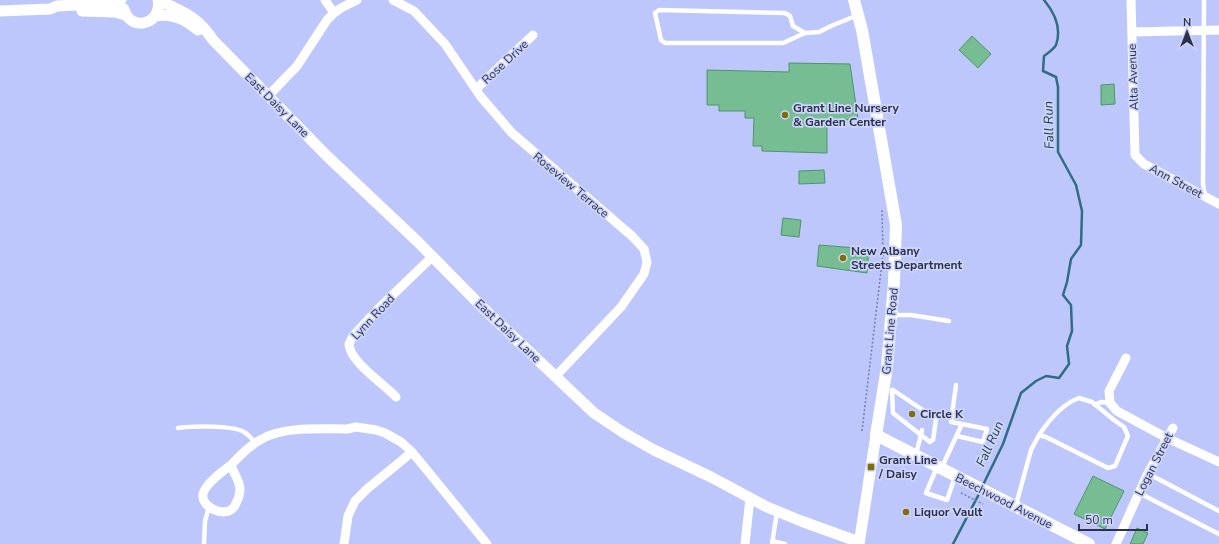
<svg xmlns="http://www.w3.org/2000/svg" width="1219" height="544" viewBox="0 0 1219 544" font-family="'Nunito Sans',sans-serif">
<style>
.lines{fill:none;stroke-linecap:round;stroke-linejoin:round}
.stream{stroke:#306d84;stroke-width:2.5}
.building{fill:#77bd93;stroke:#4e946c}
.path{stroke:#777ea6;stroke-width:1.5;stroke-dasharray:2 2;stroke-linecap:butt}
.service{stroke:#fff;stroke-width:4.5}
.minor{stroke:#fff;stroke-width:9}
.tertiary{stroke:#fff;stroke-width:11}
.secondary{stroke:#fff;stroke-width:12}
.poi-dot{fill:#816e0b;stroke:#cdd5fd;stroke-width:1.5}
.labels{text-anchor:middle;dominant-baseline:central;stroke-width:3.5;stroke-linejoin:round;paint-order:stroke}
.street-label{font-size:12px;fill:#2d314b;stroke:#cdd5fd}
.poi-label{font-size:12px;font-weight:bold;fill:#2d314b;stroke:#cdd5fd;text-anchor:start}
.water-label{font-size:13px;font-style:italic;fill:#274149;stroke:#cdd5fd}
</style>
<rect width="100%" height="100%" fill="#bdc7fc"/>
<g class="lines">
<path class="stream" d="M983 485 1003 444 1021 393 1036 381 1046 376 1059 378 1069 364 1067 346 1072 331 1071 305 1063 295 1067 282 1071 259 1081 245 1082 211 1076 185 1058 152V87L1056 77 1043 71 1044 56C1048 53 1054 49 1056 45 1062 28 1054 12 1044 0
M953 544 980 492"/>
</g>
<path class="building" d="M972 36 991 54 978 68 959 50Z
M789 63 850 64 858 119 827 121V153L762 151V146H753L754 118H745V111H719V105H707V70L789 72Z
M1114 84 1115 104 1101 105V85Z
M824 170 825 183 799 184V171Z
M783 218 801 220 799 237 781 235Z
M819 245 869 249 867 273 817 266Z
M1093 476 1124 491 1105 529 1074 514Z
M1137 528 1148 533 1143 544H1130Z"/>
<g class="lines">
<path class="path" d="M862 431 883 254 882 210
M961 493 983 504"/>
<path class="service" d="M1204 0 1203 184 1205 196
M805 33 793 26 790 16 785 13 659 10 655 13 661 40 665 43H783L805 33 819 32 831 26 858 15
M891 315H911L949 321
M892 390 893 413 921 435 916 454
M893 390 936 419 933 440 930 442 921 435 922 430
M1095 405 1101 402 1110 403
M178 428C192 426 232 425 244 432 248 434 252 439 255 443
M957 436 983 442 987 429 962 424
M937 467 926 493 947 500 955 477
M942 467 962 424 951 422 956 385
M1147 473 1219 511
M1139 493 1219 534
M1016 505 1031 450 1039 435 1046 437 1108 468 1115 466 1128 436 1124 427 1114 420 1092 402 1079 398C1062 404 1049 420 1039 435
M772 541 785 544
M204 544 205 521 209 507
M772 544 777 512"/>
<path class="minor" d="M325 0 334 13
M393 0 414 11 445 44 481 97 512 133 632 236 644 249 647 262 644 274 621 307 555 377
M1131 0 1135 155 1144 164 1219 204
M1132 32 1219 30
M476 89 533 35
M268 96 297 66 327 20 334 13 341 8 357 0
M1126 358 1109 391 1110 403 1117 411 1167 438 1219 462
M396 397C384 384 349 361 349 344L353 336 379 308 432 257
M231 465C240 455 250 445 262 439 284 426 322 429 347 429L356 427 376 430 385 433 401 442 412 452 426 469 487 544
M231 465C233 472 239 480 240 488 240 493 239 498 236 503 235 505 235 507 233 508 225 518 200 507 203 494 205 484 223 471 231 465Z
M344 544 348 516 355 501 367 489 412 452
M745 544 750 498
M1116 544 1147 475 1173 428"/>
<path class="tertiary" d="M158 0C183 12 197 16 213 40L327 156 418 242 482 307 594 413 624 433 654 450 711 477 767 507 801 521 859 542
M124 9C130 33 163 24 158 0
M0 11 50 9 57 6 114 3 121 0
M82 11 114 12 126 15
M155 16C172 13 185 19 198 30
M859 544 876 435"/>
<path class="secondary" d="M854 0 862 30 896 225 894 282 887 367 876 435 1089 544"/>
</g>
<g class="poi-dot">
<circle cx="785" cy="115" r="4"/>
<circle cx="843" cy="258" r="4"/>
<circle cx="912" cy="414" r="4"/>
<rect x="867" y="463" width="8" height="8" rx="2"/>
<circle cx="906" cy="512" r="4"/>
</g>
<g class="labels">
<g class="street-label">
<text transform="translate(505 62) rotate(-43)">Rose Drive</text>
<text transform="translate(1133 77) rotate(-92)">Alta Avenue</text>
<text transform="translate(277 105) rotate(45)">East Daisy Lane</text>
<text transform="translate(1176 181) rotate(28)">Ann Street</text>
<text transform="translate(571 185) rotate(40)">Roseview Terrace</text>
<text transform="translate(373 317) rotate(-47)">Lynn Road</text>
<text transform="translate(508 331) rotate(44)">East Daisy Lane</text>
<text transform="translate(890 331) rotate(-85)">Grant Line Road</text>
<text transform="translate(1154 464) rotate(-63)">Logan Street</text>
<text transform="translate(1004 501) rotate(27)">Beechwood Avenue</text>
</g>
<g class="poi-label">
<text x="793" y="108">Grant Line Nursery<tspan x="793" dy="14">&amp; Garden Center</tspan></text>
<text x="851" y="251">New Albany<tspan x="851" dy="14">Streets Department</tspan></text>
<text x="920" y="414">Circle K</text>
<text x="879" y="460">Grant Line<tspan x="879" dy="14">/ Daisy</tspan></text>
<text x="914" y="512">Liquor Vault</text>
</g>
<g class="water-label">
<text transform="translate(1049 125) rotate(-92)">Fall Run</text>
<text transform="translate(990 444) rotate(-66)">Fall Run</text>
</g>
</g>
<g transform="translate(1187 32)" stroke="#cdd5fd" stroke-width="3" paint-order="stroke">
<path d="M0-3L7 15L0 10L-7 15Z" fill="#2d314b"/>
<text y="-6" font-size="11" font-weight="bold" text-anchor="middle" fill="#2d314b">N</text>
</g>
<path d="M1079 524v6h68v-6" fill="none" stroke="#2d314b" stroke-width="2"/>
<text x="1085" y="524" font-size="12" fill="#2d314b" stroke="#cdd5fd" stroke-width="3" paint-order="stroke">50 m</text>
</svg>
